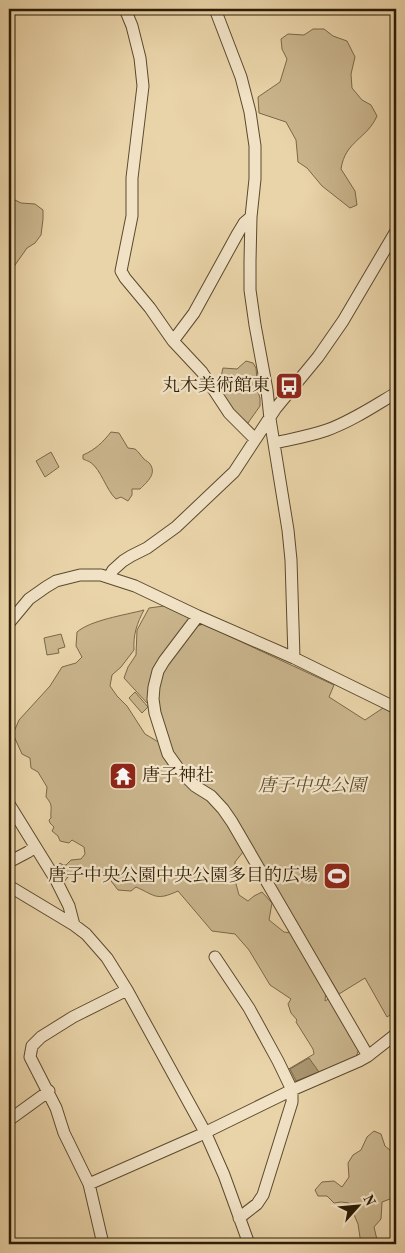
<svg xmlns="http://www.w3.org/2000/svg" width="405" height="1253" viewBox="0 0 405 1253" font-family="'Old Standard TT','Noto Serif JP',serif">
<style>
.green{fill:#c9b48c;stroke:#7a6848}
.water{fill:#a99570;stroke:#776545}
.lines{fill:none;stroke-linecap:round;stroke-linejoin:round}
.minor-casing{stroke:#5b4a2d;stroke-width:13}
.minor{stroke:#f1e2c6;stroke-width:11}
.labels{text-anchor:middle;dominant-baseline:central;stroke-width:4.5;stroke-linejoin:round;paint-order:stroke}
.poi-label{font-size:18px;fill:#2c1c04;stroke:#f1e2c6;text-anchor:end}
.park-label{font-size:18px;font-style:italic;fill:#5b4a2d;stroke:#f1e2c6}
</style>
<rect width="100%" height="100%" fill="#e9d3a8"/>
<filter id="stains"><feTurbulence type="fractalNoise" baseFrequency=".004" numOctaves="4"/><feColorMatrix values="0 0 0 0 .2 0 0 0 0 .09 0 0 0 0 .02 0 0 0 .5 -.17"/></filter>
<radialGradient id="worn" r=".72"><stop offset=".6" stop-color="#630" stop-opacity="0"/><stop offset="1" stop-color="#630" stop-opacity=".3"/></radialGradient>
<path class="green" d="M313 29H324L333 36 347 41 355 57 351 74 352 88 362 100 371 105 377 116C367 139 345 141 341 169L355 191 357 205 350 208 322 186 307 168 298 162 296 140 286 122 259 113 258 97 280 82 287 59 282 49 281 39 288 34 304 35Z
M9 197 21 203 35 204 43 210V219L41 235 35 243 27 248 15 265 9 280Z
M246 361 253 363 256 368 258 392 260 398V406L248 423 245 424 214 385 220 381 223 368 237 369Z
M111 432 119 433 128 448 135 449C139 452 141 456 144 459 146 461 149 462 150 464 157 474 147 482 140 489H132V495L128 501 121 497 116 499C106 490 101 469 90 462 90 462 83 459 83 459V455C95 450 103 442 111 432Z
M51 452 59 467 45 477 36 461Z
M164 606 189 618 190 622 147 703 124 678 128 667 136 655 137 630 149 608Z
M144 610C137 623 133 635 134 650L121 667 112 675 110 686 117 696 127 706 145 734 160 743 165 759 171 770 189 788 215 802 243 852 235 862V880L239 895 248 901 254 896 262 892 272 903 269 920 284 932 291 933 326 989 325 1001 330 998 359 1049 356 1057 294 1084 287 1070 314 1054 313 1049 296 1022 297 1020 291 1013 288 1004 291 999 270 985 249 950 235 934 212 931 178 891C156 901 156 896 136 887L131 891 118 890 105 873 100 875H92L87 877 82 876 75 871 71 873 64 882H60C56 873 53 871 60 863L63 865H66L71 860 81 859 85 854 84 847 72 840 69 843 60 841 58 836 52 831 54 827 50 823 49 820 51 818C50 808 54 806 46 797L47 787 38 772 31 768 30 758 22 754 13 734 19 720 50 686 62 667 76 663 82 657 76 646 77 632C91 620 125 615 144 610Z
M203 624 334 685 329 697 365 720 383 708 396 715V1011L387 1017 365 978 339 994 292 915 199 783 185 771 175 757 161 723 156 701 162 670 195 627Z
M61 634 65 647 58 649 59 653 47 655 44 638Z
M135 692 148 707 142 713 129 698Z
M374 1131 381 1134 385 1146 396 1155V1236L394 1235C392 1222 401 1209 390 1199L382 1202 381 1219 374 1227 378 1244H361L358 1224 349 1203 341 1202 334 1203 327 1196H318L315 1190 322 1182 334 1181 342 1187 349 1177 348 1163 353 1155 361 1150 367 1137Z"/>
<path class="water" d="M309 1058 319 1072 296 1081 290 1069Z"/>
<g class="lines">
<g class="minor-casing">
<path id="minor" d="M125 9 132 26 140 58 143 86 132 178V216L121 271 125 278 150 308 173 341
M215 9 241 77 250 112 255 146V179L251 217 250 261V290L255 325 267 390 270 419 288 530 291 560 294 658
M251 217 244 223 238 233 194 313 173 341 202 372 229 413 255 439
M274 443C292 439 310 436 327 430 352 421 374 406 396 393
M109 577 113 570 123 561 131 556 147 548 176 527 234 472 276 408 318 357 343 321 396 231
M198 616 164 661 158 671 154 687 153 699 155 713 168 754 173 761 181 772 195 786 211 796 223 809 232 822 368 1056
M9 623 29 599 46 587 56 581 80 575H101L135 586 198 616 294 658 396 708
M9 804 56 880 69 906 74 925
M9 862 28 852 35 847
M9 886 74 925 86 934 107 958 127 990 205 1132 224 1175 249 1244
M215 957 249 1008 278 1061 292 1090V1102L263 1195 257 1204 239 1218
M9 1120 49 1091
M89 1184 198 1136 292 1090 359 1061 368 1056 396 1034
M103 1244 89 1184 64 1133 56 1108 30 1057 32 1046 41 1037 73 1017 127 990"/>
</g>
<use href="#minor" class="minor"/>
</g>
<defs>
<g id="bus-square" transform="scale(1.4375)"><rect x="-9" y="-9" width="18" height="18" rx="4" fill="#8f2418" stroke="#f1e2c6"/><path d="M-5-6H5V4H4V6H2V4H-2V6H-4V4H-5ZM-3.5-4V0h7V-4ZM-3.5 1.2v1.5H-2V1.2ZM2 1.2v1.5H3.5V1.2Z" fill="#fff"/></g>
<g id="temple-square" transform="scale(1.4375)"><rect x="-9" y="-9" width="18" height="18" rx="4" fill="#8f2418" stroke="#f1e2c6"/><path d="M0-6L5-2H3V0L6.5 2.5H4V6H1.5V3h-3V6H-4V2.5H-6.5L-3 0V-2H-5Z" fill="#fff"/></g>
<g id="stadium-square" transform="scale(1.4375)"><rect x="-9" y="-9" width="18" height="18" rx="4" fill="#8f2418" stroke="#f1e2c6"/><path d="M0-5a6.5 5 0 1 0 0 10a6.5 5 0 1 0 0-10ZM-3.5-1.8h7v3.6h-7Z" fill="#fff"/></g>
</defs>
<g fill-rule="evenodd">
<use href="#bus-square" x="289" y="386"/>
<use href="#temple-square" x="123" y="776"/>
<use href="#stadium-square" x="337" y="876"/>
</g>
<g class="labels">
<g class="poi-label">
<text x="270" y="386">丸木美術館東</text>
<text x="142" y="776" text-anchor="start">唐子神社</text>
<text x="318" y="876">唐子中央公園中央公園多目的広場</text>
</g>
<g class="park-label">
<text x="312" y="786">唐子中央公園</text>
</g>
</g>
<rect width="405" height="1253" fill="none" stroke="#e9d3a8" stroke-width="30"/>
<rect x="10" y="10" width="385" height="1233" fill="none" stroke="#2c1c04" stroke-width="2.5"/>
<rect x="15" y="15" width="375" height="1223" fill="none" stroke="#2c1c04"/>
<g transform="translate(358 1206) rotate(63)" stroke="#f1e2c6" stroke-width="4" paint-order="stroke">
<path d="M0-4L9 19L0 12L-9 19Z" fill="#2c1c04"/>
<text y="-8" font-size="14" font-weight="bold" text-anchor="middle" fill="#2c1c04">N</text>
</g>
<rect width="100%" height="100%" filter="url(#stains)"/>
<rect width="100%" height="100%" fill="url(#worn)"/>
</svg>
